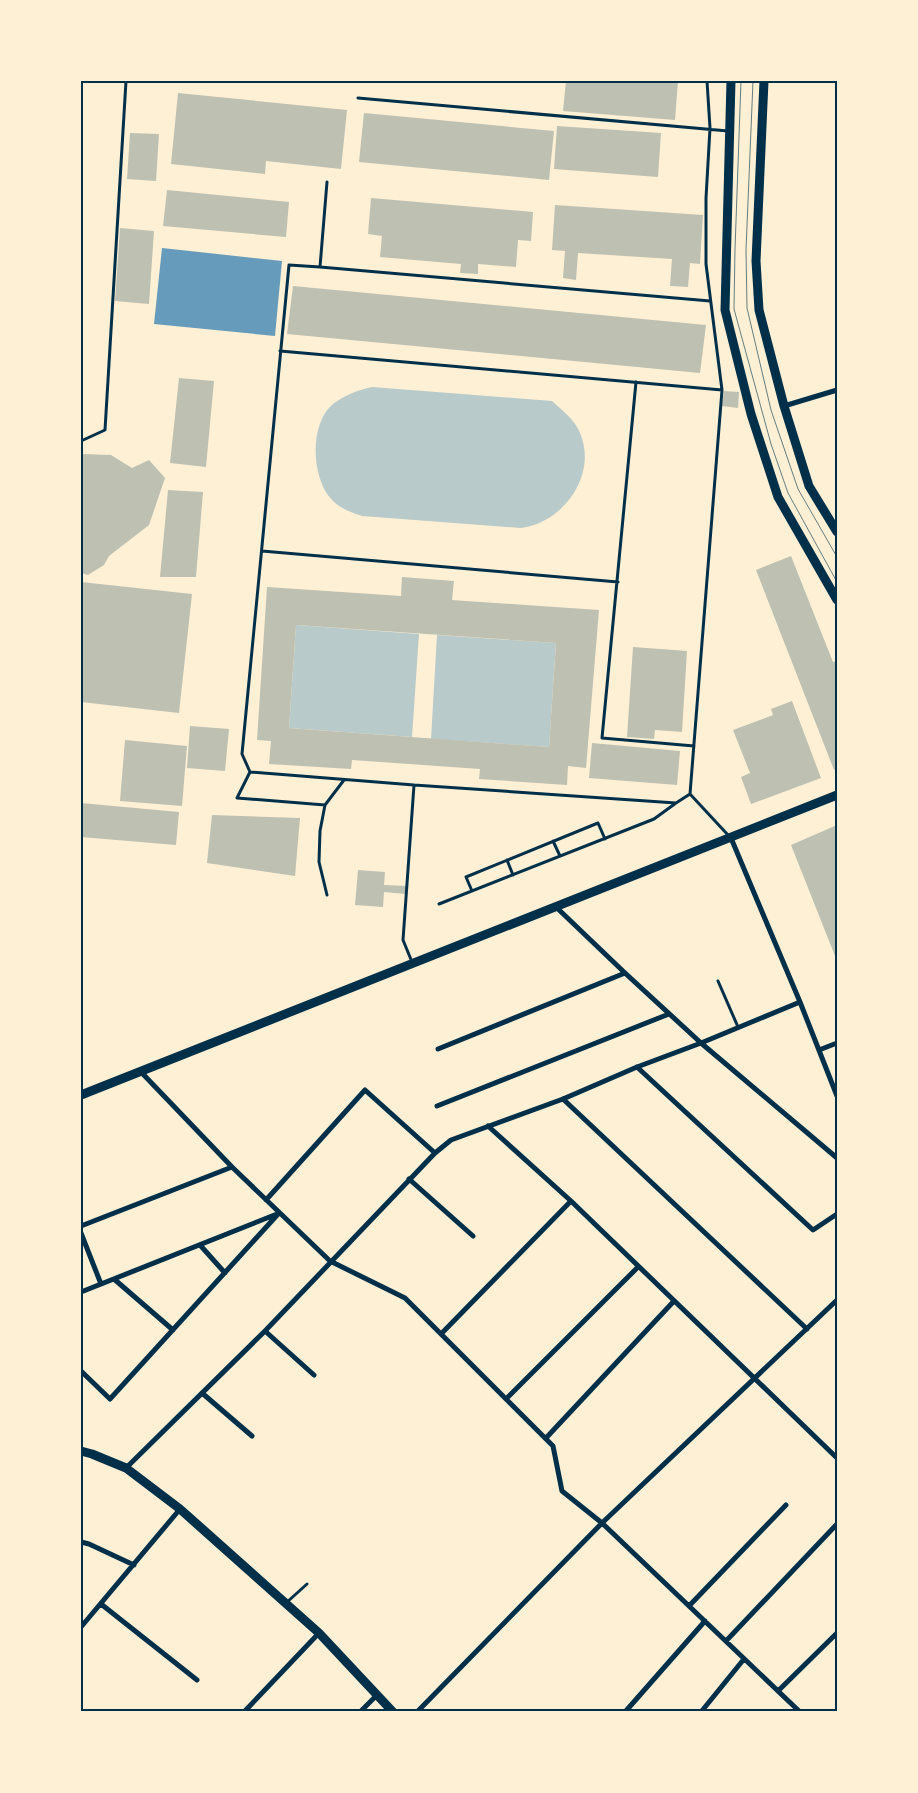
<svg xmlns="http://www.w3.org/2000/svg" width="918" height="1793" viewBox="0 0 918 1793" font-family="Mulish,sans-serif">
<style>
.green{fill:#b9caca}
.water{fill:#669bbc}
.building{fill:#bec0b2;fill-rule:evenodd}
.lines{fill:none;stroke-linecap:round;stroke-linejoin:round}
.service{stroke:#003049;stroke-width:3}
.minor{stroke:#003049;stroke-width:5}
.tertiary{stroke:#003049;stroke-width:9}
.tram{stroke:#657d81;stroke-width:1}
.neatline{fill:none;stroke:#003049;stroke-width:2}
</style>
<rect width="100%" height="100%" fill="#fdf0d5"/>
<path class="green" d="M372 387 552 401C562 410 575 420 580 433 598 475 563 523 521 528L362 516C350 512 341 509 332 500 311 478 309 424 333 404 345 395 358 390 372 387Z
M296 625 419 634 412 737 289 728Z
M437 635 556 643 549 747 431 739Z"/>
<path class="water" d="M162 248 282 261 275 336 154 324Z"/>
<path class="building" d="M566 81H678L675 120 563 111Z
M178 93 347 110 341 169 266 161 265 174 171 164Z
M364 113 554 131 549 180 359 162Z
M557 126 661 133 658 177 554 169Z
M130 133 159 134 156 181 127 179Z
M167 190 289 202 286 237 163 226Z
M371 198 533 212 531 241 518 240 516 267 478 264V274L460 273 461 264 380 257 382 236 368 234Z
M555 205 703 215 700 264 690 263 688 287 670 286 672 259 578 253 576 280 563 278 565 251 552 250Z
M120 228 154 231 149 304 115 301Z
M293 286 706 325 700 373 287 334Z
M179 378 214 381 206 467 170 463Z
M724 391 739 392 738 408 722 406Z
M82 454 111 455 132 468 149 460 165 478 149 525 109 556 104 565 88 575 81 573Z
M168 490 203 492 196 577H160Z
M791 556 833 662 837 661V769L834 770 756 570Z
M402 577 454 581 452 600 599 610 586 768 568 766 567 785 479 779 480 769 352 760 351 769 269 764 271 741 257 740 267 587 401 596ZM296 625 556 643 549 747 289 728Z
M81 582 192 594 179 713 81 702Z
M633 647 687 651 682 732 655 730 654 739 627 737Z
M792 701 821 778 751 804 741 777 750 773 733 730 773 715 771 709Z
M190 726 229 729 225 771 187 768Z
M125 740 187 746 182 806 120 801Z
M592 743 680 751 677 785 589 778Z
M81 803 179 812 176 845 81 837Z
M212 815 300 818 295 876 207 863Z
M837 825V961L791 845Z
M358 870 385 872 384 885 407 886 406 894 384 892 383 907 355 905Z"/>
<g class="lines">
<path class="service" d="M358 98 728 131
M327 182 320 267 710 301
M280 351 722 390
M636 382 602 738 694 746
M81 441 105 430 126 81
M262 551 618 582
M250 772 242 754 289 265 320 267
M344 780 325 805 237 798 250 772 414 785
M690 794 728 835
M325 805 320 831 319 862 327 895
M553 841 560 856
M507 860 513 875
M472 891 466 877 598 823 605 839
M439 904 654 819 676 803
M412 962 403 940 414 785 676 803 690 794 722 390 706 264V198L710 128 707 81
M718 981 738 1027
M286 1603 307 1584"/>
<path class="minor" d="M784 406 837 390
M731 838 800 1002 837 1096
M556 907 625 973 701 1043 837 1158
M438 1049 625 973
M819 1050 837 1043
M637 1067 813 1230 837 1214
M141 1072 232 1167 330 1261 405 1298 553 1446 562 1491 602 1523 800 1712
M563 1099 807 1329
M437 1106 669 1014
M488 1126 571 1201 837 1458
M409 1179 473 1236
M266 1200 365 1090 435 1153
M81 1226 232 1167
M81 1233 101 1284
M200 1245 225 1273
M114 1279 173 1330
M81 1292 277 1214
M265 1331 314 1375
M441 1334 571 1201
M81 1371 110 1399 279 1213
M202 1393 252 1436
M506 1399 638 1267
M546 1438 674 1301
M126 1468 265 1331 435 1153 451 1140 563 1099 637 1067 701 1043 800 1002
M81 1542 89 1544 134 1565
M101 1604 197 1680
M689 1606 786 1505
M81 1627 180 1509
M726 1641 837 1524
M778 1691 837 1633
M244 1712 319 1633
M360 1712 377 1695
M417 1712 602 1523 837 1300
M625 1712 705 1621
M701 1712 744 1659"/>
<path class="tertiary" d="M731 81 725 310 751 414 778 497 837 600
M764 81 756 261 759 310 784 406 809 486 837 532
M81 1095 837 795
M81 1451 92 1454 126 1468 180 1509 319 1633 393 1712"/>
<path class="tram" d="M741 81 735 249 734 309 771 444 788 493 837 582
M753 81 746 250 747 308 771 410 798 489 837 557"/>
</g>
<rect width="918" height="1793" fill="none" stroke="#fdf0d5" stroke-width="165"/>
<rect x="82" y="82" width="754" height="1628" class="neatline"/>
</svg>
